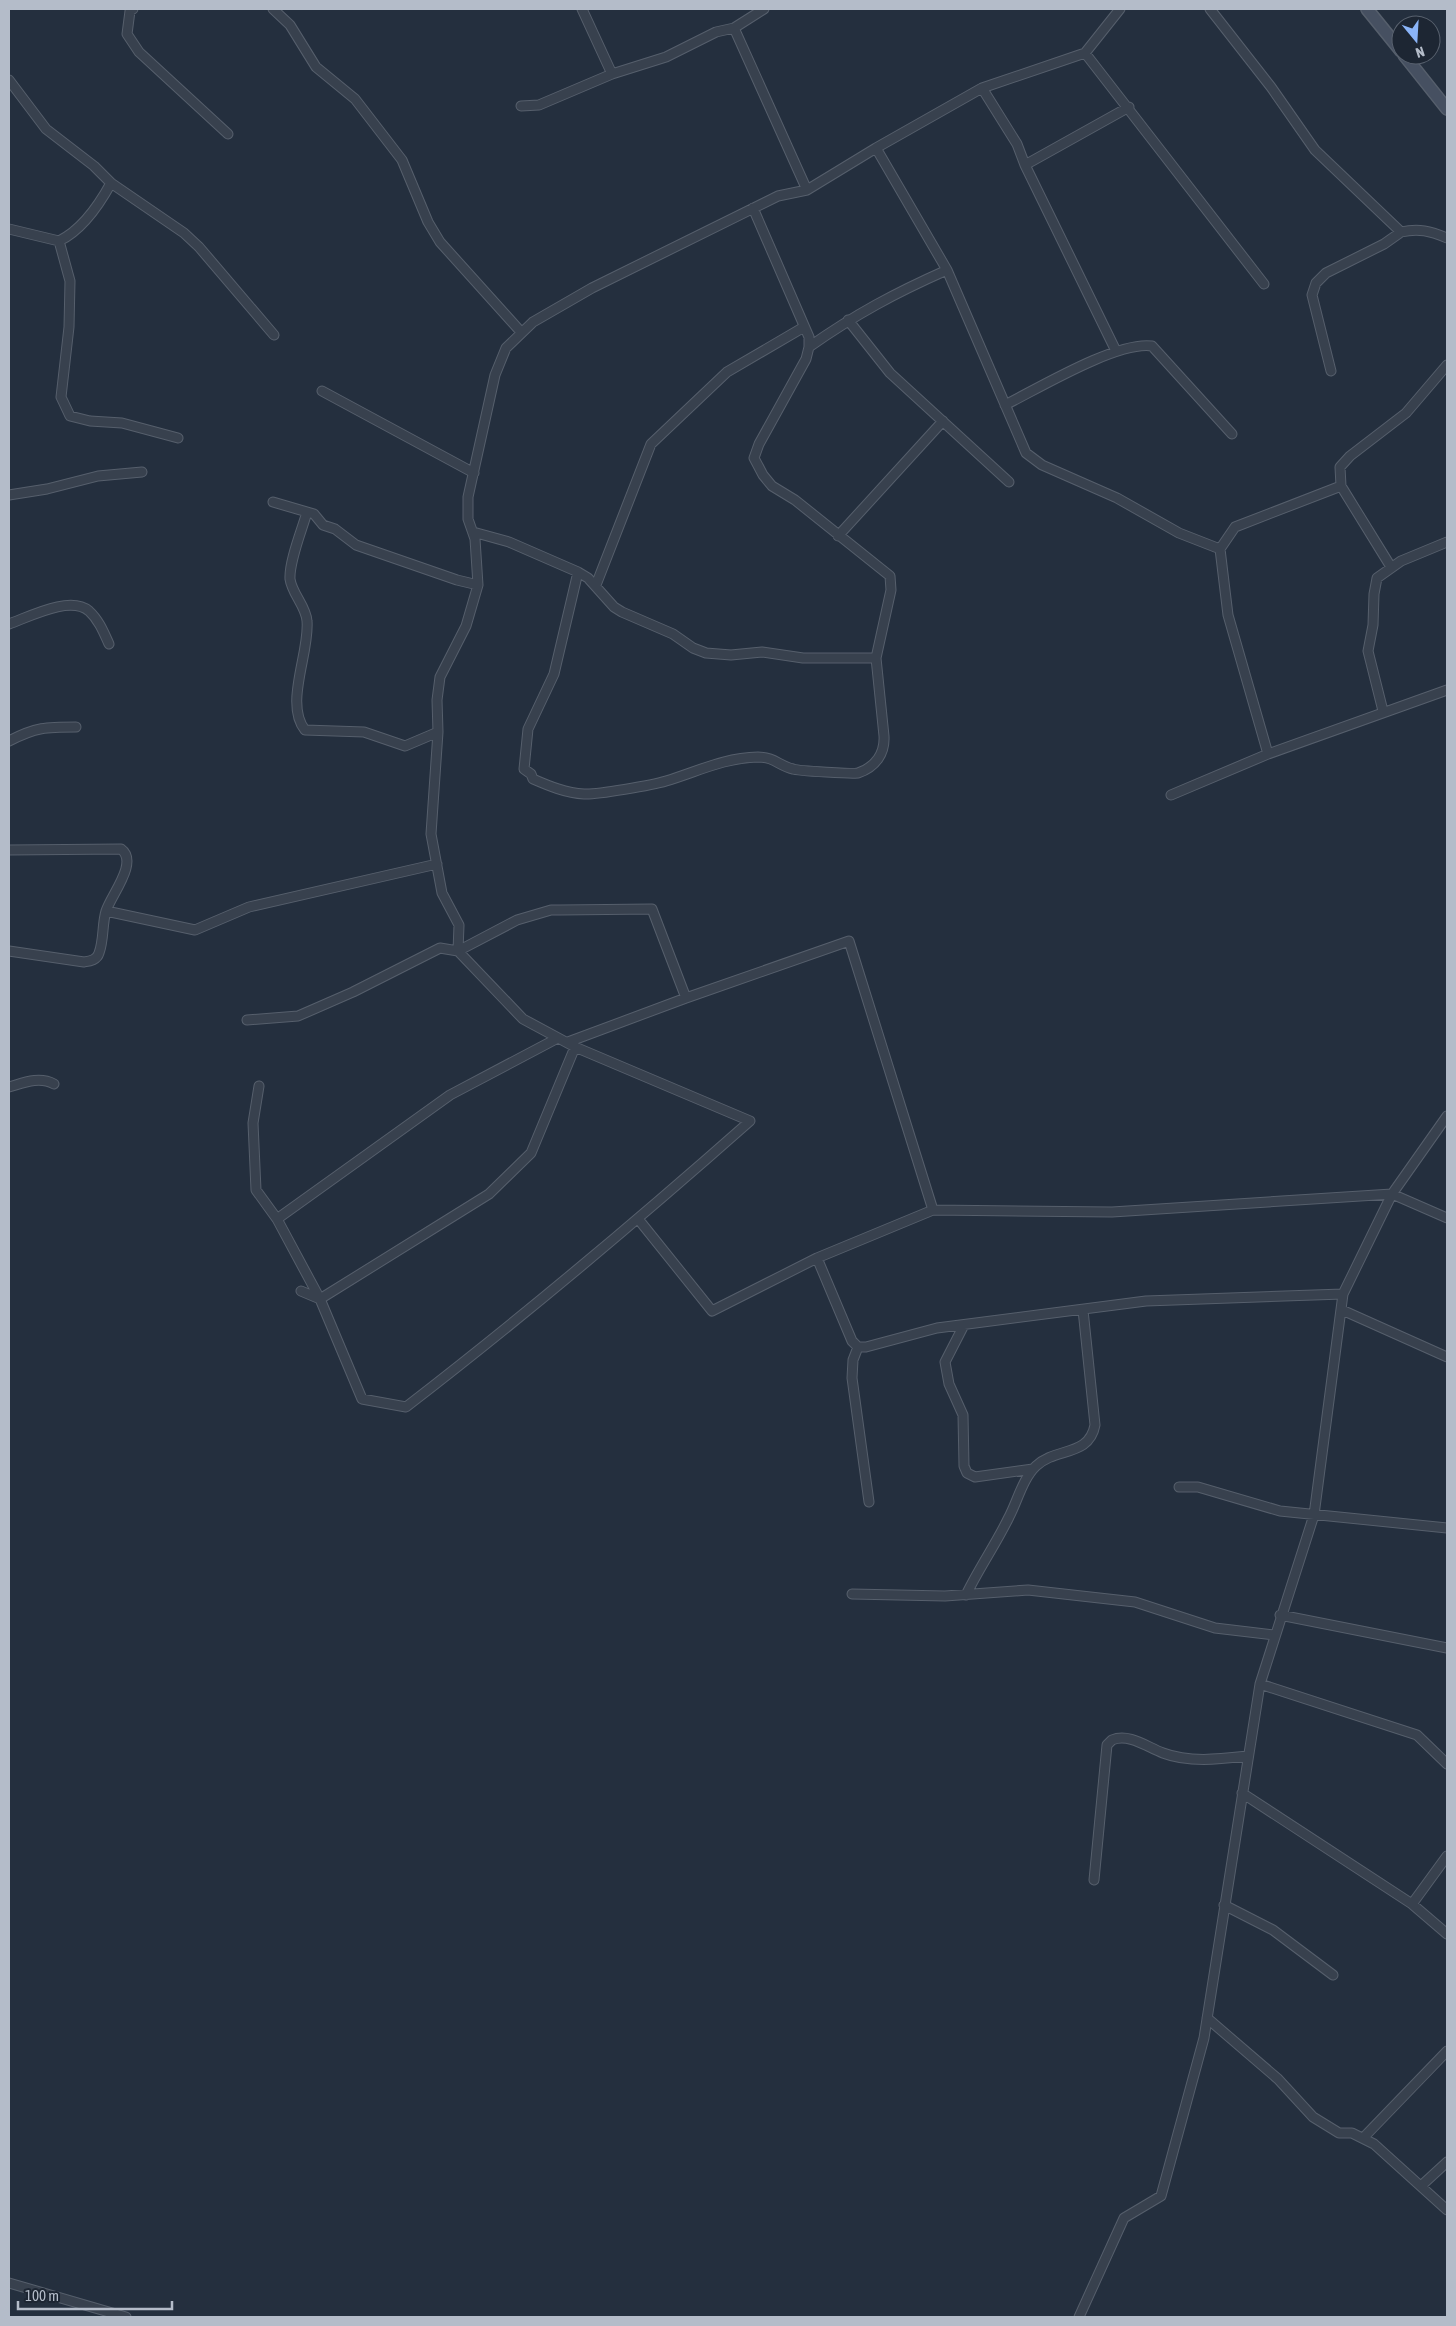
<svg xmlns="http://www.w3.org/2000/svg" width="1456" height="2326" viewBox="0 0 1456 2326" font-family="'Asap Condensed',sans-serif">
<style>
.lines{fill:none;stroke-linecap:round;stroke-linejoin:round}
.street-casing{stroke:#565f6c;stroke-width:11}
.secondary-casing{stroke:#565f6c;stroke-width:14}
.street{stroke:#38414e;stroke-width:9}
.secondary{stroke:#465061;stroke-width:11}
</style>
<rect width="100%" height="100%" fill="#242f3e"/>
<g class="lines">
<g class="street-casing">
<path id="street" d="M133 9 130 11 127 34 139 52 228 134
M273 9 290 25 316 67 355 99 402 160 428 222 440 242 521 332
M582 9 612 74
M1210 9 1271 87 1315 150 1401 232C1419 228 1430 231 1447 238
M734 28 807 190
M1085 53 1264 284
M9 80 46 129 94 166 111 183 184 233 199 247 274 335
M982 88 1017 144 1025 165 1116 351
M521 106 539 105 612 74 666 57 716 32 734 28 764 9
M876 148 947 270 1026 453 1042 465 1117 498 1179 533 1220 549
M1025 165 1129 107
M9 229 59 241C82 230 99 205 111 183
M59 241 70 281 69 327 61 397 70 416 90 421 122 423 178 438
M848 320 890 373 1009 482
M809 347C856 314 895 293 947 270
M1331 371 1312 295 1316 283 1326 273 1384 244 1401 232
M322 391 474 473
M1005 405C1039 388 1117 341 1152 346L1232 434
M9 495 47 489 98 476 142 472
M273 502 314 514 323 525 335 529 356 545 457 580 478 585
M307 512C302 530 289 561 290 579 292 594 306 606 307 621 310 652 284 704 305 730L364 732 405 746 438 732
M473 532 509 542 578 572 588 578 614 607 622 612 673 634 693 648 706 653 731 655 762 652 803 658H876
M838 536 943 421
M1391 567 1341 486 1340 467 1350 456 1406 413 1447 365
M578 572 554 674 528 729 524 769 531 774 533 779C549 786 566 793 584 794 596 795 653 785 666 781 699 771 723 758 758 757 775 757 779 766 793 769 798 771 855 774 858 773 876 767 885 753 884 736L876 658 891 590 890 576 795 500 772 486 763 475 754 458 759 444 806 359 809 347V337L753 208
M596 585 651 444 727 372 804 327
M9 624C29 617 70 595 89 611 99 620 104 633 109 644
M1383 711 1368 651 1373 625 1374 594 1377 578 1401 561 1447 542
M9 741C36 727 46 727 76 727
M1268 754 1228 615 1220 549 1235 527 1341 486
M1171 795 1268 754 1447 690
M9 850 121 849C139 862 111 895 106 911 102 924 104 940 99 953 97 960 90 961 84 962L9 951
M106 911 195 930 249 907 437 864
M247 1020 298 1016 353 992 440 948 458 951 517 920 551 910H560L652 909 686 998
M568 1042 686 998 849 941 933 1210
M259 1086 253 1123 256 1190 277 1219 320 1299 362 1399 406 1407C524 1316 638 1220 750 1121L575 1047 523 1019 458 951 459 925 442 893 431 834 438 732 437 700 440 677 466 626 478 585 475 539 468 519V497L495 375 506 348 533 322 592 288 778 196 807 190 876 148 982 88 1085 53 1120 9
M9 1087C23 1083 39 1076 54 1084
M277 1219 450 1095 556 1039
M639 1220 712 1311 817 1258 852 1341 858 1347H866L937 1328 1146 1301 1343 1294
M817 1258 933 1210 1112 1212 1392 1194 1447 1218
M301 1291 320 1299 489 1194 531 1153 575 1047
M1342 1310 1447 1357
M964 1325 945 1362 949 1384 963 1415 964 1466 967 1473 975 1477 1033 1469
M858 1347 853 1360 852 1378 869 1502
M1179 1487H1198L1280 1511 1447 1528
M852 1594 945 1596 1028 1590 1135 1602 1215 1628 1274 1635
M966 1595C979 1568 996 1544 1009 1517 1017 1502 1023 1478 1036 1466 1056 1447 1089 1457 1095 1425L1083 1310
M1280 1615 1447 1648
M1260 1684 1417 1735 1447 1764
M1242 1793 1412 1904 1447 1934
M1094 1880 1107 1745 1112 1740C1129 1733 1147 1747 1163 1753 1189 1763 1221 1759 1248 1756
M1412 1904 1447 1856
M1224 1905 1273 1930 1333 1975
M1207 2018 1278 2079 1313 2117 1339 2133H1352L1374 2144 1447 2210
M1364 2137 1447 2051
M1422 2185 1447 2162
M9 2283 126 2317
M1079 2317 1124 2218 1161 2196 1204 2038 1260 1684 1314 1515 1343 1294 1392 1194 1447 1116"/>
</g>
<g class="secondary-casing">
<path id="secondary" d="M1367 9 1401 51
M1404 55 1447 109"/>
</g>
<use href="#street" class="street"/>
<use href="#secondary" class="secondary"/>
</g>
<rect width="1456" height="2326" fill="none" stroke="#b4bcc9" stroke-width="20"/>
<g transform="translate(1416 40) rotate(162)"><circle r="24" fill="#1d2633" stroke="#59626f"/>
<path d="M0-4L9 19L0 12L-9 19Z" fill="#8ab4f8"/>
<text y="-8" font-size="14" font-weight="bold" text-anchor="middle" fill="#b4bcc9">N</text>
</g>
<path d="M18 2301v8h154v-8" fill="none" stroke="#b4bcc9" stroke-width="2.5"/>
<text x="25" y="2301" font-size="15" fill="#b4bcc9" stroke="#1d2633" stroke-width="4" paint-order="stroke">100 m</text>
</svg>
